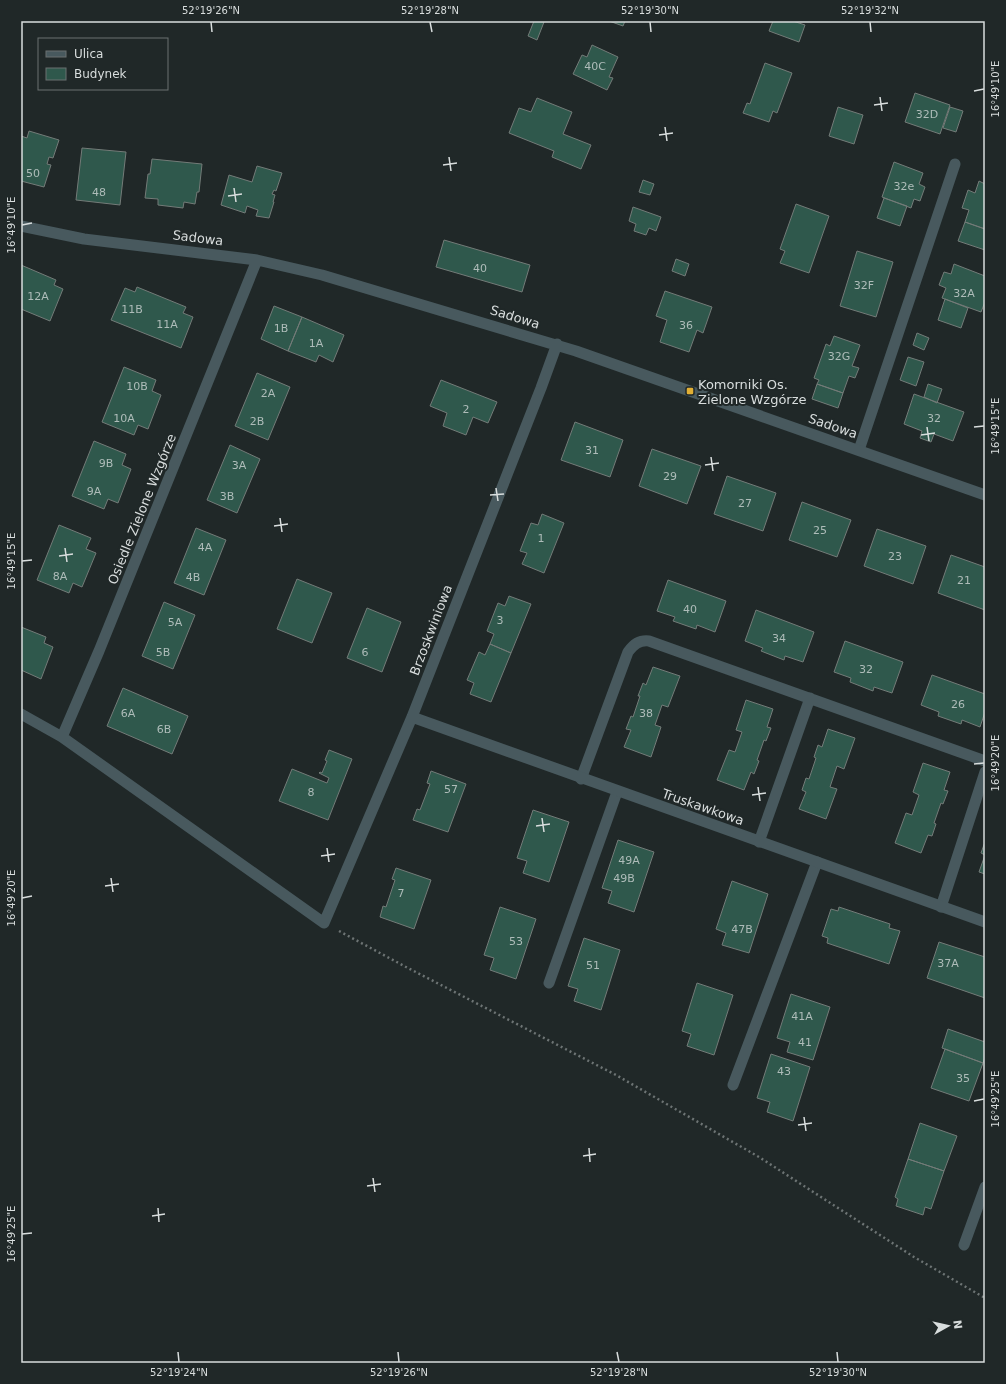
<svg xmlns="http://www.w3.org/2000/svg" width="1006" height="1384" viewBox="0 0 1006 1384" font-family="'DejaVu Sans',sans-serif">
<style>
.building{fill:#2f584c;stroke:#737b78}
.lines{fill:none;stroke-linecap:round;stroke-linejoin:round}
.path{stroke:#6d7474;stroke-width:2.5;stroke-dasharray:2 3;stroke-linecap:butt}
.service{stroke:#48595e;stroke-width:11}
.minor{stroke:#48595e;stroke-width:11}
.ticks{fill:none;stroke:#d8dddd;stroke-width:1.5}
.poi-dot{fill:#e1af34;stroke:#202828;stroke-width:1.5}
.labels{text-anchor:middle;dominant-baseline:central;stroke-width:4;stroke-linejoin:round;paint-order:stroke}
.number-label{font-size:11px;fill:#aebcb9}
.street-label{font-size:13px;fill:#d8dddd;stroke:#202828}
.poi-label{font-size:13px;fill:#d8dddd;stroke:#202828;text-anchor:start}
.neatline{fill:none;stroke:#d8dddd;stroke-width:1.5}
.ticks-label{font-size:10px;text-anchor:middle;fill:#d8dddd}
</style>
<rect width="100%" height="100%" fill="#202828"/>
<path class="building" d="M534 21 544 22 537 40 528 36Z
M609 21H625L623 26Z
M773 21H793L805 25 799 42 769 31Z
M592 45 618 57 609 77 613 78 607 90 573 74 582 55 587 57Z
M765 63 792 73 777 113 773 111 769 122 743 113 747 103 750 104Z
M915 93 950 105 940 134 905 122Z
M537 98 572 112 563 134 591 145 581 169 552 157 554 151 509 133 519 108 531 112Z
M838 107 863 115 854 144 829 136Z
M950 107 963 111 956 132 943 128Z
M29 131 59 140 53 158 49 157 47 164 51 165 44 187 21 181V136L27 138Z
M82 148 126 152 120 205 76 200Z
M152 159 202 164 199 192H197L195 204 184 202 183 208 158 205V199L145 198 148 174H150Z
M894 162 923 173 919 184 925 187 920 201 914 199 911 208 882 197Z
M257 166 282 173 276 191 274 190 272 194 275 195 273 202H274L269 218 256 216 258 210 247 206 245 213 221 205 229 175 252 182Z
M643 180 654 184 650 195 639 192Z
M979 181 985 184V229L965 222 969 210 962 208 968 190 975 193Z
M884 198 907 206 900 226 877 218Z
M796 204 829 216 809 273 780 263 785 251 780 249Z
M633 207 661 217 656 231 649 228 646 235 634 231 636 224 629 221Z
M965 222 985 229V250L958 241Z
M444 240 530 265 522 292 436 267Z
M857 251 893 262 876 317 840 306Z
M676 259 689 264 685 276 672 271Z
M954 264 985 276V302L981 312 942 298 946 288 939 285 944 272 951 274Z
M21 265 56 280 54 285 63 289 50 321 21 309Z
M137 287 186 307 183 313 193 317 181 348 111 320 125 288 135 292Z
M665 291 712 307 703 333 697 330 689 352 660 342 667 320 656 316Z
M945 299 968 308 961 328 938 320Z
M274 306 302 317 288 351 261 339Z
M302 317 344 335 333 362 319 355 316 362 288 351Z
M917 333 929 338 924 350 913 345Z
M834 336 860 345 852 366 859 368 855 378 849 376 843 393 817 384 819 380 814 378 826 344 830 346Z
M908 357 924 362 916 386 900 380Z
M124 367 156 380 152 391 161 395 148 429 138 425 134 435 102 422Z
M257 373 290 387 268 440 235 426Z
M441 380 497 402 488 423 473 417 466 435 443 426 447 413 430 406Z
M817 384 843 393 838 408 812 399Z
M928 384 942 389 937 403 924 397Z
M914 394 964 412 953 441 934 434 931 442 920 438 922 431 904 424Z
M575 422 623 440 610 477 561 460Z
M94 441 126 454 122 465 131 469 118 503 108 499 104 509 72 496Z
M230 445 260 459 237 513 207 500Z
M652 449 701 466 687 504 639 486Z
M727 476 776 493 763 531 714 514Z
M802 502 851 520 837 557 789 540Z
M542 514 564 523 544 573 522 564 527 553 520 551 531 523 538 525Z
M59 525 91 538 86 549 96 553 82 587 73 583 69 593 37 580Z
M196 528 226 540 204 595 174 583Z
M877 529 926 546 913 584 864 566Z
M951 555 985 567V610L938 593Z
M297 579 332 593 312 643 277 629Z
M668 580 726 601 715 632 697 625 696 629 673 621 675 617 657 611Z
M509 596 531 604 511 653 490 644 494 634 487 631 498 603 505 606Z
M164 602 195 615 173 669 142 656Z
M367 608 401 622 382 672 347 658Z
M756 610 814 632 803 662 785 656 784 660 761 651 763 648 745 641Z
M21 627 46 637 44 643 53 647 41 679 21 670Z
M845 641 903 662 892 693 874 687 873 691 850 682 851 678 834 672Z
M490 644 511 653 491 702 470 694 474 683 467 680 479 652 485 655Z
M653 667 680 676 668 707 662 705 655 725 661 727 651 757 624 747 631 730 626 729 631 716 633 717 640 696H638L643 683 646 685Z
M932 675 985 694V712L980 727 962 720 961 724 938 716 939 712 921 705Z
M123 688 188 716 172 754 107 726Z
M746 700 773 709 767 727 771 728 766 741 764 740 757 760 759 761 754 774 751 772 744 790 717 780 729 750 735 752 742 732 736 730Z
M828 729 855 738 844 769 837 766 830 787 837 789 826 819 799 809 806 792 802 790 806 778 809 779 816 758 814 757 818 745 822 747Z
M329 750 352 759 328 820 279 801 292 769 327 783 329 778 319 773 320 772 322 773 327 761 325 760Z
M923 763 950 772 944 790 948 791 943 804 941 803 934 823 936 824 932 836 928 835 921 853 895 843 906 813 912 815 919 795 913 792Z
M431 771 466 784 448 832 413 820 417 809 420 810 430 784 427 783Z
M533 810 569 822 549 882 523 873 527 861 517 858Z
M618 840 654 852 634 912 608 903 612 891 602 888Z
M985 842V855L981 853Z
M985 855V874L979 872Z
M396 868 431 880 414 929 380 917 383 906 386 907 395 880 392 879Z
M732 881 768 894 749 953 722 945 726 933 716 929Z
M500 907 536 919 516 979 490 970 494 958 484 955Z
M839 907 890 924 889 928 900 931 889 964 827 943 828 938 822 936 831 909 838 911Z
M584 938 620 950 601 1010 574 1001 578 989 568 986Z
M939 942 985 957V998L927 978Z
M697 983 733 995 714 1055 687 1046 691 1034 682 1031Z
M791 994 830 1007 813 1060 787 1052 790 1042 777 1038Z
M948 1029 985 1042V1057L983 1063 942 1048Z
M945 1049 983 1063 969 1101 931 1088Z
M771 1054 810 1067 793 1121 767 1112 770 1102 757 1098Z
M920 1123 957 1136 944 1171 908 1159Z
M908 1159 944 1171 931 1209 925 1207 923 1215 896 1206 898 1199 895 1197Z"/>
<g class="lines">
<path class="path" d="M339 931 406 967 616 1075 759 1157 914 1257 985 1298"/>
<path class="service" d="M859 450 955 164
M581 779 628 652C634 644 639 640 649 641L985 761
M759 842 810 698
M941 907 985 772
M549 983 617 792
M733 1085 817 862
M964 1245 985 1187"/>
<path class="minor" d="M21 226 84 239 257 260 322 275 576 351 985 495
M21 714 62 737 324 923 412 717 541 388 557 344
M412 717 985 922
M62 737 99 651 257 260"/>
</g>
<path class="ticks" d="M211 22 212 32M430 22 432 32M650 22 651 32M870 22 871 32M974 91 984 89M880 97 882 111M874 105 888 103M665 127 667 141M659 135 673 133M449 157 451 171M443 165 457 163M234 188 236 202M228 196 242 194M22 225 32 223M927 427 929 441M974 427 984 426M921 435 935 433M711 457 713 471M705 465 719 463M496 488 498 501M490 495 504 494M280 518 282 532M274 526 288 524M65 548 67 562M59 556 73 554M22 561 32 560M974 764 984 763M758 787 760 801M752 795 766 793M542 818 544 832M536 826 550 824M327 848 329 862M321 856 335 854M111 878 113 892M105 886 119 884M22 898 32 896M974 1101 984 1099M804 1117 806 1131M798 1125 812 1123M589 1148 590 1162M583 1156 596 1154M373 1178 375 1192M367 1186 381 1184M158 1208 159 1222M152 1216 165 1214M22 1234 32 1233M178 1352 179 1362M398 1352 399 1362M617 1352 619 1362M837 1352 838 1362"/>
<rect class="poi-dot" x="686" y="387" width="8" height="8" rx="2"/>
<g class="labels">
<g class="number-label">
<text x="595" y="66">40C</text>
<text x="927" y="114">32D</text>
<text x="33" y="173">50</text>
<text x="904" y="186">32e</text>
<text x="99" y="192">48</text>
<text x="480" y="268">40</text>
<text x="864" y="285">32F</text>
<text x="964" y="293">32A</text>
<text x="38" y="296">12A</text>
<text x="132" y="309">11B</text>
<text x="167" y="324">11A</text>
<text x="686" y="325">36</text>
<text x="281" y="328">1B</text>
<text x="316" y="343">1A</text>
<text x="839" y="356">32G</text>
<text x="137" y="386">10B</text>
<text x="268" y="393">2A</text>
<text x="466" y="409">2</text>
<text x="124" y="418">10A</text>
<text x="934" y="418">32</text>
<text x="257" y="421">2B</text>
<text x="592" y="450">31</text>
<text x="106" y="463">9B</text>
<text x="239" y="465">3A</text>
<text x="670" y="476">29</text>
<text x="94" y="491">9A</text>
<text x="227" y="496">3B</text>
<text x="745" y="503">27</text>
<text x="820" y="530">25</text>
<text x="541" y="538">1</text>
<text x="205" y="547">4A</text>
<text x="895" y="556">23</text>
<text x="60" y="576">8A</text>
<text x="193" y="577">4B</text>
<text x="964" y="580">21</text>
<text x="690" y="609">40</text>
<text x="500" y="620">3</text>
<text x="175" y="622">5A</text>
<text x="779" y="638">34</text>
<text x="163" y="652">5B</text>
<text x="365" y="652">6</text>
<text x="866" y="669">32</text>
<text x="958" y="704">26</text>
<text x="128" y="713">6A</text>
<text x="646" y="713">38</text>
<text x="164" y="729">6B</text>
<text x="451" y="789">57</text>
<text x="311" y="792">8</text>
<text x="629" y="860">49A</text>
<text x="624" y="878">49B</text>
<text x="401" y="893">7</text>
<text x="742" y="929">47B</text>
<text x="516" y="941">53</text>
<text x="948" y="963">37A</text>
<text x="593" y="965">51</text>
<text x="802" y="1016">41A</text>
<text x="805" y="1042">41</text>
<text x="784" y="1071">43</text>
<text x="963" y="1078">35</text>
</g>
<g class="street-label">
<text transform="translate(198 238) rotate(7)">Sadowa</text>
<text transform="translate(515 317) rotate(17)">Sadowa</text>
<text transform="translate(833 426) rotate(19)">Sadowa</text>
<text transform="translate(142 509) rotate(-68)">Osiedle Zielone Wzgórze</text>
<text transform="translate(431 630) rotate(-69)">Brzoskwiniowa</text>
<text transform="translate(703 807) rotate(19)">Truskawkowa</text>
</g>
<g class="poi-label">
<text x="698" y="384">Komorniki Os.<tspan x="698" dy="15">Zielone Wzgórze</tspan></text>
</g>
</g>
<rect width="1006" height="1384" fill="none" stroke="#202828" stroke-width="44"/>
<rect x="38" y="38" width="130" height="52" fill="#202828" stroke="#6a7070"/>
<rect x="46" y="51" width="20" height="6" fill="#48595e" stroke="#6a7070"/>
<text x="74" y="58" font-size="12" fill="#d8dddd">Ulica</text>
<rect x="46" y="68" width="20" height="12" fill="#2f584c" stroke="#6a7070"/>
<text x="74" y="78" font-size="12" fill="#d8dddd">Budynek</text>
<g transform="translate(948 1326) rotate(82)" stroke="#202828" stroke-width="3" paint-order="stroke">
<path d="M0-3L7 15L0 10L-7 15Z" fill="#d8dddd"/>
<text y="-6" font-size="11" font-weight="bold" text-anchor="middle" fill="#d8dddd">N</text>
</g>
<rect x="22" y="22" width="962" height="1340" class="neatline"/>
<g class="ticks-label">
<text x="211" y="14">52°19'26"N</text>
<text x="430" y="14">52°19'28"N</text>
<text x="650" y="14">52°19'30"N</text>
<text x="870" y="14">52°19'32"N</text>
<text transform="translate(995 89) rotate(-90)" y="4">16°49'10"E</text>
<text transform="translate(11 225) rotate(-90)" y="4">16°49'10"E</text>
<text transform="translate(995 426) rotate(-90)" y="4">16°49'15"E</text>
<text transform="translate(11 561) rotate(-90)" y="4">16°49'15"E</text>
<text transform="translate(995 763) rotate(-90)" y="4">16°49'20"E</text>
<text transform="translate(11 898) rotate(-90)" y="4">16°49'20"E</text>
<text transform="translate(995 1099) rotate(-90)" y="4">16°49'25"E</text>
<text transform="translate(11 1234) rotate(-90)" y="4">16°49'25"E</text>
<text x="179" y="1376">52°19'24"N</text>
<text x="399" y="1376">52°19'26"N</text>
<text x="619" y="1376">52°19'28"N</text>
<text x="838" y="1376">52°19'30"N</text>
</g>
</svg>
